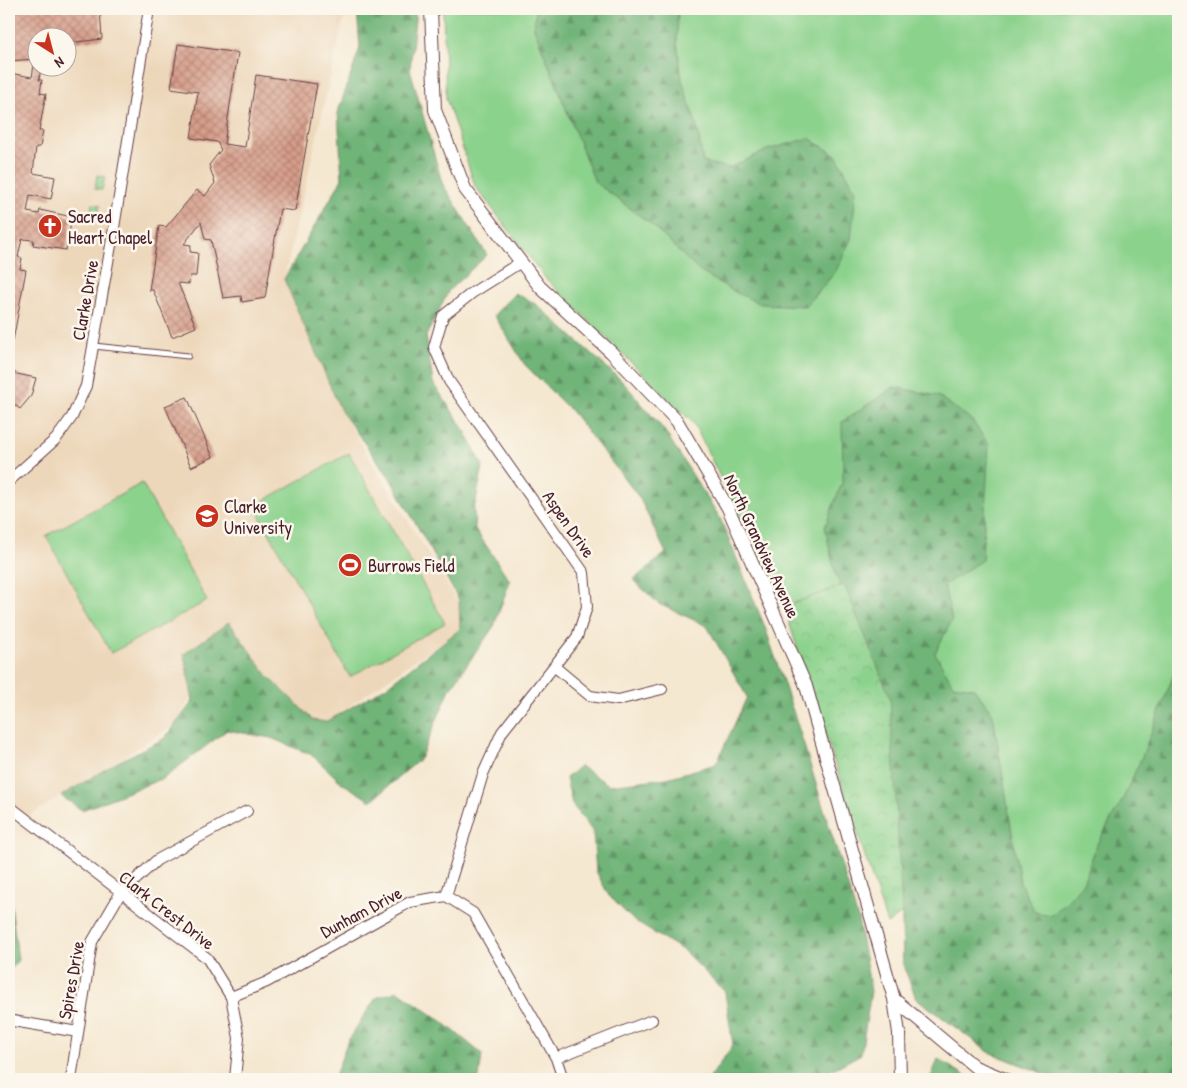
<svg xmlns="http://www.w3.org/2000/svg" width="1187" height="1088" viewBox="0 0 1187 1088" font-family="'Patrick Hand',sans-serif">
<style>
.built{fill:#edd7ba;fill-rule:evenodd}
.grass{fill:#8bd28c;stroke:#6a785c}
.forest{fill:url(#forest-firs);stroke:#5d6a52}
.park{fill:url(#park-crowns);stroke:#6a785c}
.garden{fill:url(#garden-dots);stroke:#6a785c}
.building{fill:url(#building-cross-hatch)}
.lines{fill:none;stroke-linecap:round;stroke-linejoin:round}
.service-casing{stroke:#643d44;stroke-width:7}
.minor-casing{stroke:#643d44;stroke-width:12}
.tertiary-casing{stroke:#643d44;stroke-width:14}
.service{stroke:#fff;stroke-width:5}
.minor{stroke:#fff;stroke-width:10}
.tertiary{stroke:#fff;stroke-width:12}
.labels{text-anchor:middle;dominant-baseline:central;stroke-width:5;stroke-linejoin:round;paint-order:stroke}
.poi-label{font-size:18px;fill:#4a1f2b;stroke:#fbf7ec;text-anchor:start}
.street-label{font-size:18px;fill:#4a1f2b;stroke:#fbf7ec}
</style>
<defs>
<pattern id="forest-firs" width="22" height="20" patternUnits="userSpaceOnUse" patternTransform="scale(1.25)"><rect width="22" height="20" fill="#70b478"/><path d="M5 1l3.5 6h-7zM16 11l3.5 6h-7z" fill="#5e9263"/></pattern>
<pattern id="park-crowns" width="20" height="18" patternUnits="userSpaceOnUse" patternTransform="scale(1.25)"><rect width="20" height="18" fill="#8bd28c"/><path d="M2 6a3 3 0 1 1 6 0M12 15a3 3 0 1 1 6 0" fill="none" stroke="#79b479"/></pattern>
<pattern id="garden-dots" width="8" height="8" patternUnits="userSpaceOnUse" patternTransform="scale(1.25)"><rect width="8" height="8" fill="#8bd28c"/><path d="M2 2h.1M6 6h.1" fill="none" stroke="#79b479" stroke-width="1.8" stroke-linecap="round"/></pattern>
<pattern id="building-cross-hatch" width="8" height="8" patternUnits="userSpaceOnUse" patternTransform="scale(1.25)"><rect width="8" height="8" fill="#d79e8a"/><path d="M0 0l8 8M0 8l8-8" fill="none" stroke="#b08071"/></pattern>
</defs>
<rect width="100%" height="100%" fill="#fbf7ec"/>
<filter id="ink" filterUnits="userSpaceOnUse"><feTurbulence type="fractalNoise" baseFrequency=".02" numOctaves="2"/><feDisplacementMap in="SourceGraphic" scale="10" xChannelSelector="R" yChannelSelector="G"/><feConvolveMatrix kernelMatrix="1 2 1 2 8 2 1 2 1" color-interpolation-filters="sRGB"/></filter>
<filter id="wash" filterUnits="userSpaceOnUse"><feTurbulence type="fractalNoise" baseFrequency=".0096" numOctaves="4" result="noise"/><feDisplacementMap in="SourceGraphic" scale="20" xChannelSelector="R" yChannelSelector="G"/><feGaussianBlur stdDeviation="1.12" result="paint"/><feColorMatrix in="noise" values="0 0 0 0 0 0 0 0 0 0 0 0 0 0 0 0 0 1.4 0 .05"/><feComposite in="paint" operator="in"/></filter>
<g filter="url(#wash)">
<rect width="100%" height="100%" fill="#f5e8d1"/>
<path class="built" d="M9 9H346L284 279 341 411 470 622 326 722 313 720 268 675 229 622 176 724 24 819 9 806ZM38 38H68V68H38Z"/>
<path class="grass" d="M443 9H1178V1074L1161 1079H1062L1052 1077 989 1052 916 998 903 964 902 913 843 585 784 607 694 424 546 279 475 186 446 98Z
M349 453 445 623 350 677 254 506Z
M142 483 207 601 111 653 46 536Z"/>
<path class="forest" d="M357 9H416L410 69 442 183 487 255 449 290 426 336 433 383 464 429 483 466 474 510 475 529 510 581 494 626 450 689 420 759 371 801 342 783 312 755 271 738 227 730 164 778 82 810 61 796 114 764 165 738 193 701 184 654 229 622 268 676 313 720 326 722 387 686 460 629 459 600 390 478 341 411 284 279 342 179 338 112 360 48Z
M536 9H678L677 42 682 80 697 127 703 162 729 168 767 150 809 138 836 155 856 191 851 239 835 273 805 306 761 304 737 293 699 271 652 225 595 182 534 28Z
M515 293 537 305 623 382 664 430 720 518 765 627 798 726 858 919 871 991 861 1054 815 1079H709L733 1045 725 992 684 951 634 921 609 896 596 871 593 832 572 804 566 778 580 766 609 785 667 778 716 764 747 697 707 626 659 604 633 580 666 553 639 497 572 412 525 365 494 315Z
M894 387 938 396 971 419 989 445 982 560 944 585 952 620 935 653 953 685 974 688 993 714 1020 883 1035 912 1051 915 1066 903 1083 883 1097 844 1123 799 1141 759 1178 664V1074L1161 1079H1062L1052 1077 989 1052 916 998 903 964 902 913 867 665 833 565 825 527 843 480 842 422Z
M9 888 18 960 9 971Z
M398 991 443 1022 482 1054 479 1079H334L348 1040 376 998Z
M938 1059 971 1079H930Z"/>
<path class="park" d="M844 585 890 697 902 913 887 924 784 607Z"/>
<path class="garden" d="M97 175 105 177 102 190 95 189Z
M92 204 100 205 97 218 90 217Z"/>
<g id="blocks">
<path class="building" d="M9 9H100L102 39 68 43V38L64 37 38 38V68H41L39 80H42L40 93 46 94 39 131H43L40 147H36L33 173 55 177 51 199 30 195 27 212 39 214 40 210 72 217 66 250 33 245 34 240 22 239 18 257 22 258 20 269 26 270 13 341 9 340V73L32 77 35 59 9 61Z
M178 44 238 53 224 144 245 147 256 75 317 84 295 211 280 209 265 298 242 302 241 296 223 298 211 240 205 239 201 222 184 244 191 245 190 252 198 253 196 276H190L189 284 178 283 196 327 172 337 153 290H149L159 226 166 227 197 190 205 196 215 183 209 165 221 150 217 142 191 138 198 92 171 88Z
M9 369 17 374 36 378 31 396 20 409 9 400Z
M187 397 213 457 191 467 165 406Z"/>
</g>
</g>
<g filter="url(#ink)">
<use href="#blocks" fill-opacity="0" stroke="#643d44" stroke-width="1"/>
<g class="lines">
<g class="service-casing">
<path id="service" d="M94 346 188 356"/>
</g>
<g class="minor-casing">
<path id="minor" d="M9 481 56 439 72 417 86 386 113 234 149 9
M555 667 590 696 618 700 662 689
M9 806 207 958 231 997 239 1038 235 1079
M446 896 483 774 502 732 577 637 587 607 584 573 449 381 434 347 443 316 472 293 521 262
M231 997 267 982 410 902 446 896 473 913 556 1058 563 1079
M13 1021 78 1032
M556 1058 652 1020
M71 1079 92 942 120 894 157 860 247 811"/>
</g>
<g class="tertiary-casing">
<path id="tertiary" d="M431 9 435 110 465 189 540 287 611 352 677 421 728 508 806 686 894 999 899 1033 900 1079
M894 999 975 1067 1005 1079"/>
</g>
<use href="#service" class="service"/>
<use href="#minor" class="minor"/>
<use href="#tertiary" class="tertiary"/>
</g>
</g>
<defs>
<g id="church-disc" transform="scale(1.25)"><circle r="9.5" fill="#c8321e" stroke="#fbf7ec"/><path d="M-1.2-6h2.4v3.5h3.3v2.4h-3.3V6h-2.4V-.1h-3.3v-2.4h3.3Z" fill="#fff"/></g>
<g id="university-disc" transform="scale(1.25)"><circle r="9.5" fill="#c8321e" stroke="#fbf7ec"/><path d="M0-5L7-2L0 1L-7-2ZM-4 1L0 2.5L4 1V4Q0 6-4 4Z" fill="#fff"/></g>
<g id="stadium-disc" transform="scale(1.25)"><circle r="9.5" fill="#c8321e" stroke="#fbf7ec"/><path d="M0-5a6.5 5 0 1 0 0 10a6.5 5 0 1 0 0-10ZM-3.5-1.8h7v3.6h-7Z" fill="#fff"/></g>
</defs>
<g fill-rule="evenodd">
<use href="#church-disc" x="50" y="226"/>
<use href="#university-disc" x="207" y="516"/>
<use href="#stadium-disc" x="350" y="565"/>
</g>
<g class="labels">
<g class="poi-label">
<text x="68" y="216">Sacred<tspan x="68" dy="21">Heart Chapel</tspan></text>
<text x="224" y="506">Clarke<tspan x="224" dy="21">University</tspan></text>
<text x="368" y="565">Burrows Field</text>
</g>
<g class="street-label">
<text transform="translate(85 300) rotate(-80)">Clarke Drive</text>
<text transform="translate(569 524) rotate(55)">Aspen Drive</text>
<text transform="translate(762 546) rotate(65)">North Grandview Avenue</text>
<text transform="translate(167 910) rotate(38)">Clark Crest Drive</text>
<text transform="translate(361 912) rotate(-28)">Dunham Drive</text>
<text transform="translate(71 980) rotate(-80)">Spires Drive</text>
</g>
</g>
<rect width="1187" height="1088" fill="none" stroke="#fbf7ec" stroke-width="30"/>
<g transform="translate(52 52) rotate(144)"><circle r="24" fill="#fbf7ec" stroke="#b4a19f"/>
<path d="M0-4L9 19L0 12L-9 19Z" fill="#c8321e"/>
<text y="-8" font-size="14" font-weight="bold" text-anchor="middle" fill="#4a1f2b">N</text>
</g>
</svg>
